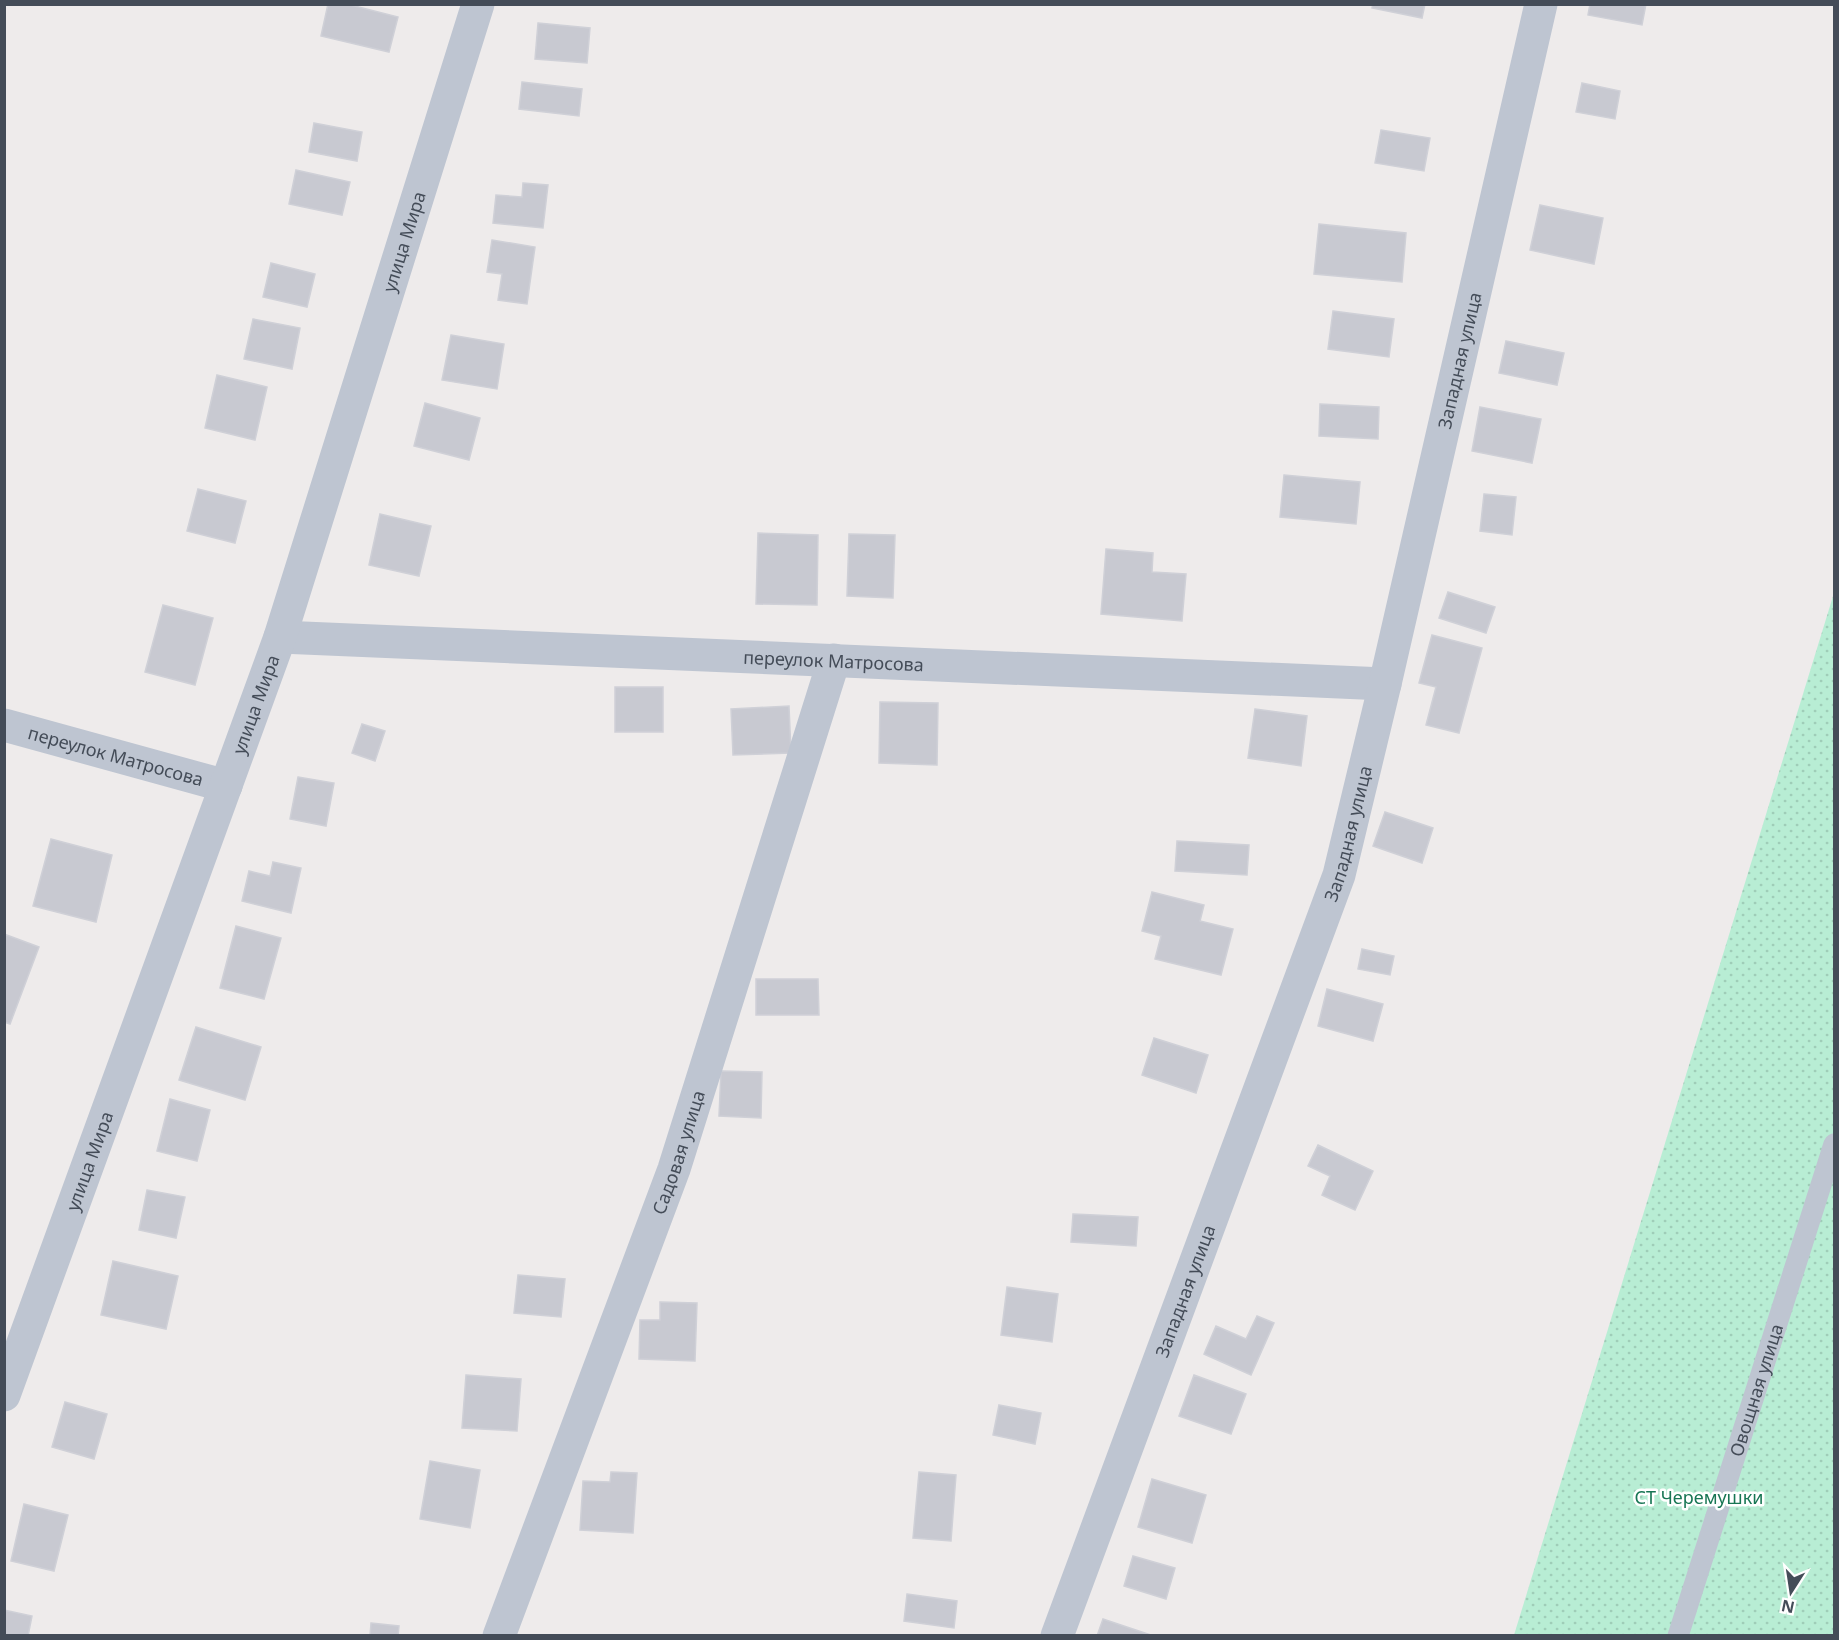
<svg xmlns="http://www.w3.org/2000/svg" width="1839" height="1640" viewBox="0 0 1839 1640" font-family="'Noto Sans',sans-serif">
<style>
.park{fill:url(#park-dots)}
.building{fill:#c8c9d1;stroke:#cfd0d7;stroke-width:1.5}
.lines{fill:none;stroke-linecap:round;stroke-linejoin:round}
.service{stroke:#bec5d1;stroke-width:21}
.minor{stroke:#bec5d1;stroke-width:33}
.labels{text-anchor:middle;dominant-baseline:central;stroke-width:5;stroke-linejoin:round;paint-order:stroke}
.street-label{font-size:18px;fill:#444c58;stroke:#fff}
.park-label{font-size:18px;fill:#187654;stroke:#fff}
</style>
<defs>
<pattern id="park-dots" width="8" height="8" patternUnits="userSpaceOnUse" patternTransform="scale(1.5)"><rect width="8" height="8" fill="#b8edd4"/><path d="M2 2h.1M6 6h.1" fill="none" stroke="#9fcdb8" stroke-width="1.8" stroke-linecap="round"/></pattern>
</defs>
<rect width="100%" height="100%" fill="#eeebeb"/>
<path class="park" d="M1834 593V1635H1514Z"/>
<path class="building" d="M328 4H347L398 17 389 52 321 36Z
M1373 4H1425L1422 18 1372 8Z
M1590 4H1646L1642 25 1588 15Z
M538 23 590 28 587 63 535 59Z
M522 82 582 89 579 116 519 109Z
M1582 83 1620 91 1615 119 1576 112Z
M314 123 362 132 357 161 309 152Z
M1381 130 1430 138 1424 171 1375 163Z
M296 170 350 182 342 215 289 204Z
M523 183 548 185 543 228 493 223 496 195 522 197Z
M1540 205 1603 218 1594 264 1530 250Z
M1319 224 1406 233 1402 282 1314 274Z
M492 240 535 247 527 304 498 300 502 274 487 272Z
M271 263 315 274 307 307 263 297Z
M1333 311 1394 319 1389 357 1328 349Z
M253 319 300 328 292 369 244 359Z
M451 335 504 344 497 389 442 380Z
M1506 341 1564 353 1557 385 1499 373Z
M217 375 267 387 255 440 205 428Z
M425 403 480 418 469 460 414 446Z
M1320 404 1379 407 1378 439 1319 436Z
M1480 407 1541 419 1532 463 1472 451Z
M1284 475 1360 482 1356 524 1280 517Z
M198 489 246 501 235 543 187 531Z
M1484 494 1516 497 1512 535 1480 531Z
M380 514 431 526 419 576 369 565Z
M758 533 818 535 817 605 756 604Z
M849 534 895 535 893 598 847 596Z
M1106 549 1153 553 1152 572 1186 574 1182 621 1101 614Z
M1448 592 1495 607 1486 633 1439 618Z
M163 605 213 618 195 685 145 672Z
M1432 635 1482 648 1459 733 1426 725 1436 687 1419 683Z
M615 687H663V732H615Z
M880 702 938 703 937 765 879 763Z
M789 706 791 753 733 755 731 709Z
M1255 709 1307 716 1301 766 1248 758Z
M362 724 385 731 375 761 352 753Z
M298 777 334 783 326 826 290 819Z
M1385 812 1433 828 1422 863 1373 846Z
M51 839 112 855 96 922 33 906Z
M1177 841 1249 845 1247 875 1175 871Z
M273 862 301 868 291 913 242 901 249 871 270 876Z
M1152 892 1204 905 1200 921 1233 929 1221 975 1155 959 1161 936 1142 931Z
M236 926 281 938 264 999 220 988Z
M4 934 39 947 10 1024 4 1022Z
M1362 949 1394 956 1390 975 1358 969Z
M756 979H818L819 1015H756Z
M1327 989 1383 1004 1373 1041 1318 1026Z
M196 1027 261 1047 245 1100 179 1080Z
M1154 1038 1208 1055 1196 1093 1142 1075Z
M721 1071 762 1072 761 1118 719 1116Z
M170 1099 210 1110 197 1161 157 1151Z
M1318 1145 1373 1171 1355 1210 1322 1195 1330 1176 1308 1166Z
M147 1190 185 1197 176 1238 139 1230Z
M1073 1214 1138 1217 1136 1246 1071 1242Z
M113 1261 178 1276 166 1329 101 1315Z
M518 1275 565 1279 561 1317 514 1313Z
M1007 1287 1058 1294 1052 1342 1001 1335Z
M660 1302 697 1303 695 1361 639 1359 640 1320H660Z
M1257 1316 1274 1323 1251 1375 1204 1354 1216 1326 1246 1339Z
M466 1375 521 1379 517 1431 462 1428Z
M1194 1375 1246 1394 1231 1434 1179 1416Z
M65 1402 107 1414 94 1459 52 1447Z
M999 1405 1041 1413 1035 1444 993 1435Z
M430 1461 480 1470 470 1528 420 1519Z
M611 1472 637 1473 633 1533 580 1530 583 1481 610 1482Z
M919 1472 956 1475 951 1541 913 1538Z
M1152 1479 1206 1495 1192 1543 1138 1527Z
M24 1504 68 1515 54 1571 11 1561Z
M1133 1556 1175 1568 1166 1599 1124 1586Z
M907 1594 957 1601 954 1628 904 1621Z
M4 1610 32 1616 28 1636H4Z
M1103 1619 1151 1635V1636H1097Z
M371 1623 399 1626 398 1636H370Z"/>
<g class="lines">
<path class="service" id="s1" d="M1678 1636 1834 1144"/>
<g class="minor">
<path id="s2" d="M280 637 1385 684"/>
<path id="s3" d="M4 725 226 786"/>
<path id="s4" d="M4 1395 280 637 478 4"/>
<path id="s5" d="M499 1636 674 1169 834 660"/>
<path id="s6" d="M1057 1636 1339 875 1385 684 1541 4"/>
</g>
</g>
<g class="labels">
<g class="street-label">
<text stroke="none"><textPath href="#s4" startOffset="1221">улица Мира</textPath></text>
<text stroke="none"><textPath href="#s6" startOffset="1340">Западная улица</textPath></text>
<text stroke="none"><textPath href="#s2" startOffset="554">переулок Матросова</textPath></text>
<text stroke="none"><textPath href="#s4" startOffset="735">улица Мира</textPath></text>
<text stroke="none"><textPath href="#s3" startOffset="116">переулок Матросова</textPath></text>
<text stroke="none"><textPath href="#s6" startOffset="854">Западная улица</textPath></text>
<text stroke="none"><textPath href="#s5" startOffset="516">Садовая улица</textPath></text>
<text stroke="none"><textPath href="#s4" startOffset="249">улица Мира</textPath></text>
<text stroke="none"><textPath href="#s6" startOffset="368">Западная улица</textPath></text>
<text stroke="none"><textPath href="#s1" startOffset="258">Овощная улица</textPath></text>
</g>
<g class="park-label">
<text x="1699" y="1497">СТ Черемушки</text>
</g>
</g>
<rect width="1839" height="1640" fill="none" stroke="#444c58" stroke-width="12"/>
<g transform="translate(1791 1592) rotate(192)" stroke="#ffffff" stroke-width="4.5" paint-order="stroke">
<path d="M0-4.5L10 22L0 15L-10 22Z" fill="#444c58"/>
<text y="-9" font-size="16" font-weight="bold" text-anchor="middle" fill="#444c58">N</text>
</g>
</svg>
